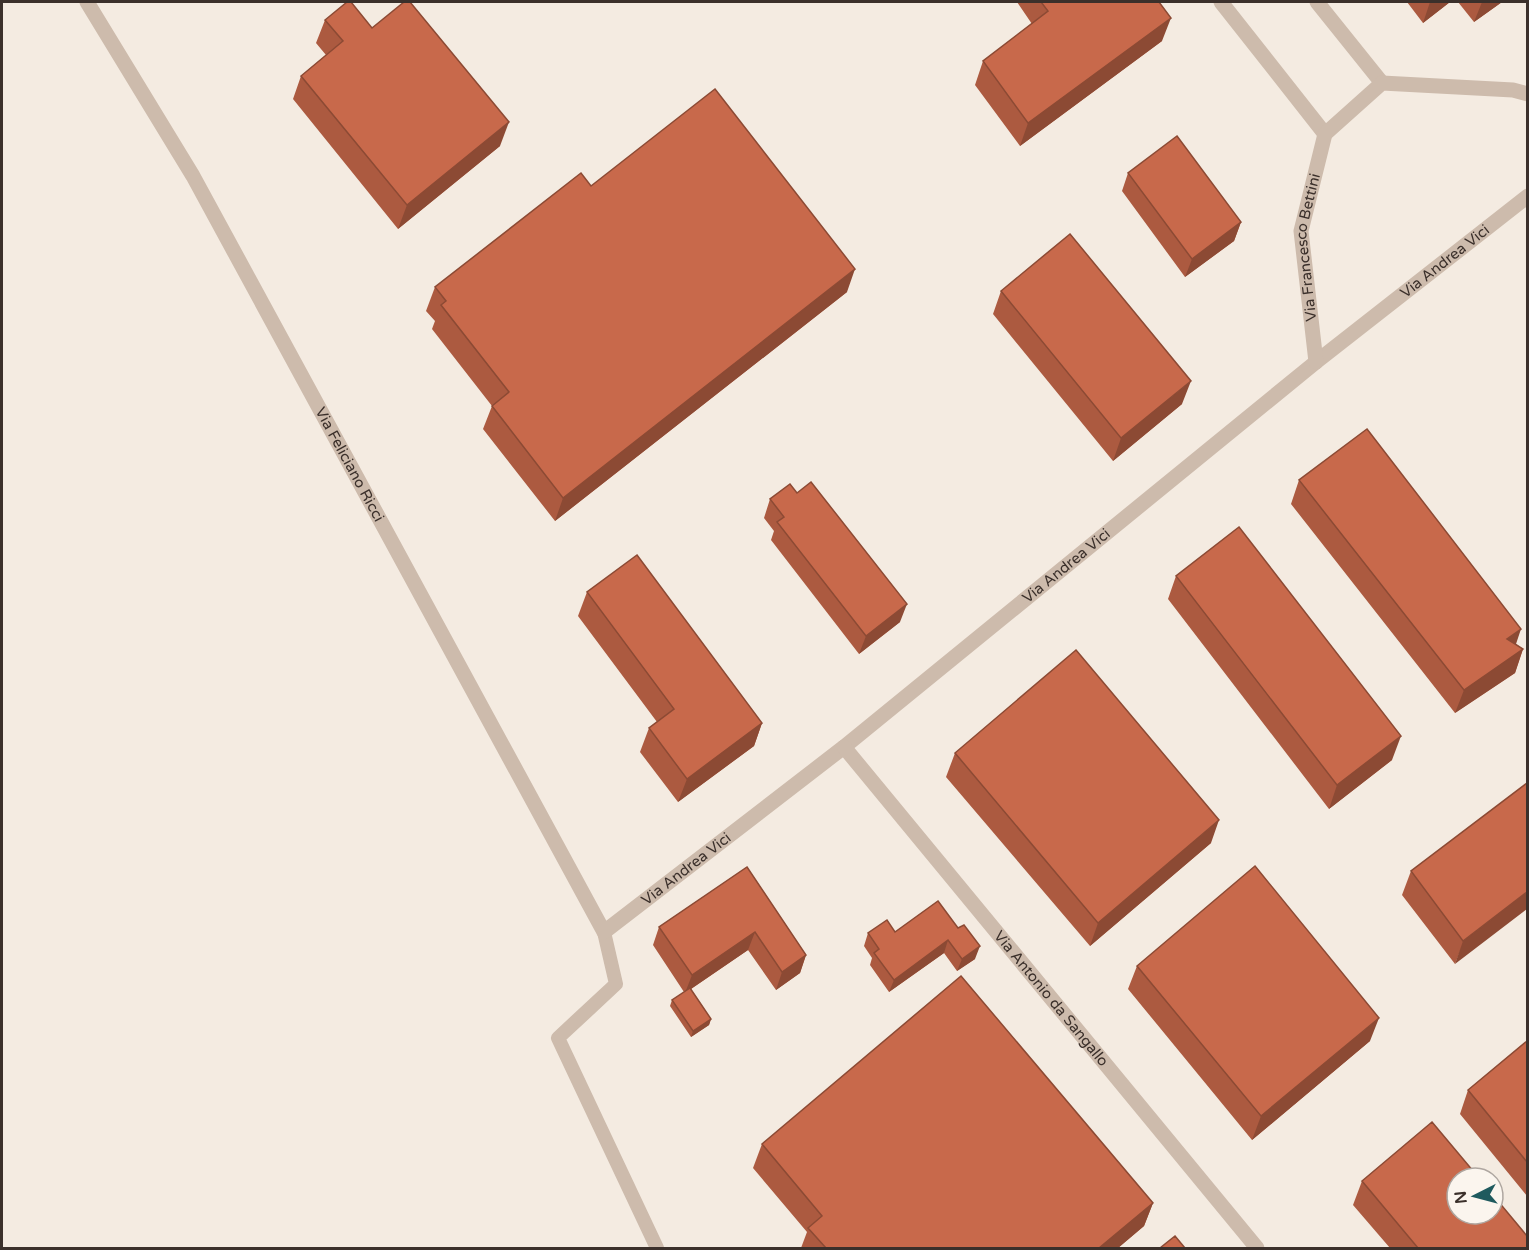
<svg xmlns="http://www.w3.org/2000/svg" width="1529" height="1250" viewBox="0 0 1529 1250" font-family="'Varela Round',sans-serif">
<style>
.lines{fill:none;stroke-linecap:round;stroke-linejoin:round}
.service{stroke:#cdbbac;stroke-width:14}
.minor{stroke:#cdbbac;stroke-width:15}
.wall{fill:#ac5a40}
.shaded-wall{fill:#8c4a34}
.building{fill:#c8694b;stroke:#8c4a34;stroke-width:1.5}
.labels{text-anchor:middle;dominant-baseline:central;stroke-width:4.5;stroke-linejoin:round;paint-order:stroke}
.street-label{font-size:15px;fill:#3b302b;stroke:#fbf5ee}
</style>
<rect width="100%" height="100%" fill="#f4ebe1"/>
<g class="lines">
<path class="service" d="M604 932 616 984 558 1038 657 1248"/>
<g class="minor">
<path id="s1" d="M87 2 193 176 604 932 844 747 1316 362 1528 196"/>
<path d="M1221 2 1325 134"/>
<path d="M1317 2 1382 83"/>
<path id="s2" d="M1316 362 1301 231 1325 134 1382 83 1513 90 1528 94"/>
<path id="s3" d="M844 747 1257 1248"/>
</g>
</g>
<path class="wall" d="M1017 2H1159L1162 41 1020 146 975 85 983 61 1032 24Z
M1407 2H1450L1423 23Z
M1458 2H1502L1474 22Z
M325 20 372 28 500 146 398 229 293 99 301 76 326 55 316 43Z
M1128 173 1241 222 1234 241 1185 277 1122 191Z
M435 287 847 292 555 521 483 429 492 406 432 329 435 321 426 311Z
M1001 291 1182 404 1113 461 993 314Z
M1299 480 1516 644 1523 649 1515 673 1455 713 1291 504Z
M770 499 900 622 859 654 771 540 774 531 764 518Z
M1176 576 1392 760 1329 809 1168 599Z
M587 592 762 723 754 746 678 802 640 752 649 728 657 722 578 616Z
M955 753 1211 843 1090 946 946 777Z
M1527 783 1455 964 1402 895 1411 871Z
M747 867 806 955 800 973 776 990 748 950 691 989 711 1019 709 1025 691 1037 670 1006 672 1000 684 992 653 945 659 927Z
M938 901 975 959 957 971 944 953 889 992 870 965 872 958 864 946 868 933 895 932Z
M1137 966 1370 1041 1252 1140 1128 989Z
M1527 1041V1196L1460 1114 1468 1090Z
M762 1144 1153 1203 1144 1226 1118 1248H801L807 1232 753 1168Z
M1362 1181 1527 1248H1390L1353 1205Z"/>
<path class="shaded-wall" d="M1430 2H1450L1423 23Z
M1482 2H1502L1474 22Z
M1171 18 1162 41 1020 146 1028 123Z
M509 122 500 146 398 229 407 205Z
M1241 222 1234 241 1185 277 1192 259Z
M855 269 847 292 555 521 563 498Z
M1191 381 1182 404 1113 461 1121 438Z
M907 604 900 622 859 654 866 636Z
M1521 629 1513 653 1507 639Z
M1523 649 1515 673 1455 713 1464 690Z
M762 723 754 746 678 802 687 779Z
M1401 736 1392 760 1329 809 1337 785Z
M1219 820 1211 843 1090 946 1098 923Z
M1527 892V909L1455 964 1463 941Z
M755 932 748 950 685 993 692 975Z
M948 940 944 953 889 992 894 980Z
M980 946 975 959 957 971 962 959Z
M806 955 800 973 776 990 782 972Z
M1379 1018 1370 1041 1252 1140 1261 1116Z
M711 1019 709 1025 691 1037 693 1031Z
M1153 1203 1144 1226 1118 1248H1099Z"/>
<path class="building" d="M347 2H351L372 28 404 2H410L509 122 407 205 301 76 343 41 325 20Z
M1041 2H1159L1171 18 1028 123 983 61 1048 11Z
M715 89 855 269 563 498 492 406 509 392 441 305 446 301 435 287 581 173 591 186Z
M1177 136 1241 222 1192 259 1128 173Z
M1070 234 1191 381 1121 438 1001 291Z
M1367 429 1521 629 1507 639 1523 649 1464 690 1299 480Z
M811 482 907 604 866 636 777 522 784 517 770 499 790 484 797 493Z
M1239 527 1401 736 1337 785 1176 576Z
M637 555 762 723 687 779 649 728 674 709 587 592Z
M1076 650 1219 820 1098 923 955 753Z
M1527 783V892L1463 941 1411 871Z
M1255 866 1379 1018 1261 1116 1137 966Z
M747 867 806 955 782 972 755 932 692 975 659 927Z
M938 901 958 928 964 925 980 946 962 959 948 940 894 980 874 953 879 949 868 933 887 920 895 932Z
M961 976 1153 1203 1099 1248H826L808 1228 822 1216 762 1144Z
M690 988 711 1019 693 1031 672 1000Z
M1527 1041V1162L1468 1090Z
M1432 1122 1479 1178H1457V1214H1493V1195L1527 1236V1248H1418L1362 1181Z
M1175 1236 1185 1248H1160Z"/>
<g class="labels">
<g class="street-label">
<text stroke="none"><textPath href="#s2" startOffset="116">Via Francesco Bettini</textPath></text>
<text stroke="none"><textPath href="#s1" startOffset="2140">Via Andrea Vici</textPath></text>
<text stroke="none"><textPath href="#s1" startOffset="532">Via Feliciano Ricci</textPath></text>
<text stroke="none"><textPath href="#s1" startOffset="1654">Via Andrea Vici</textPath></text>
<text stroke="none"><textPath href="#s1" startOffset="1168">Via Andrea Vici</textPath></text>
<text stroke="none"><textPath href="#s3" startOffset="326">Via Antonio da Sangallo</textPath></text>
</g>
</g>
<rect width="1529" height="1250" fill="none" stroke="#3b302b" stroke-width="6"/>
<g transform="translate(1475 1196) rotate(264)"><circle r="28" fill="#fbf5ee" stroke="#aea6a0" stroke-width="1.5"/>
<path d="M0-4.5L10 22L0 15L-10 22Z" fill="#1f5a5e"/>
<text y="-9" font-size="16" font-weight="bold" text-anchor="middle" fill="#3b302b">N</text>
</g>
</svg>
